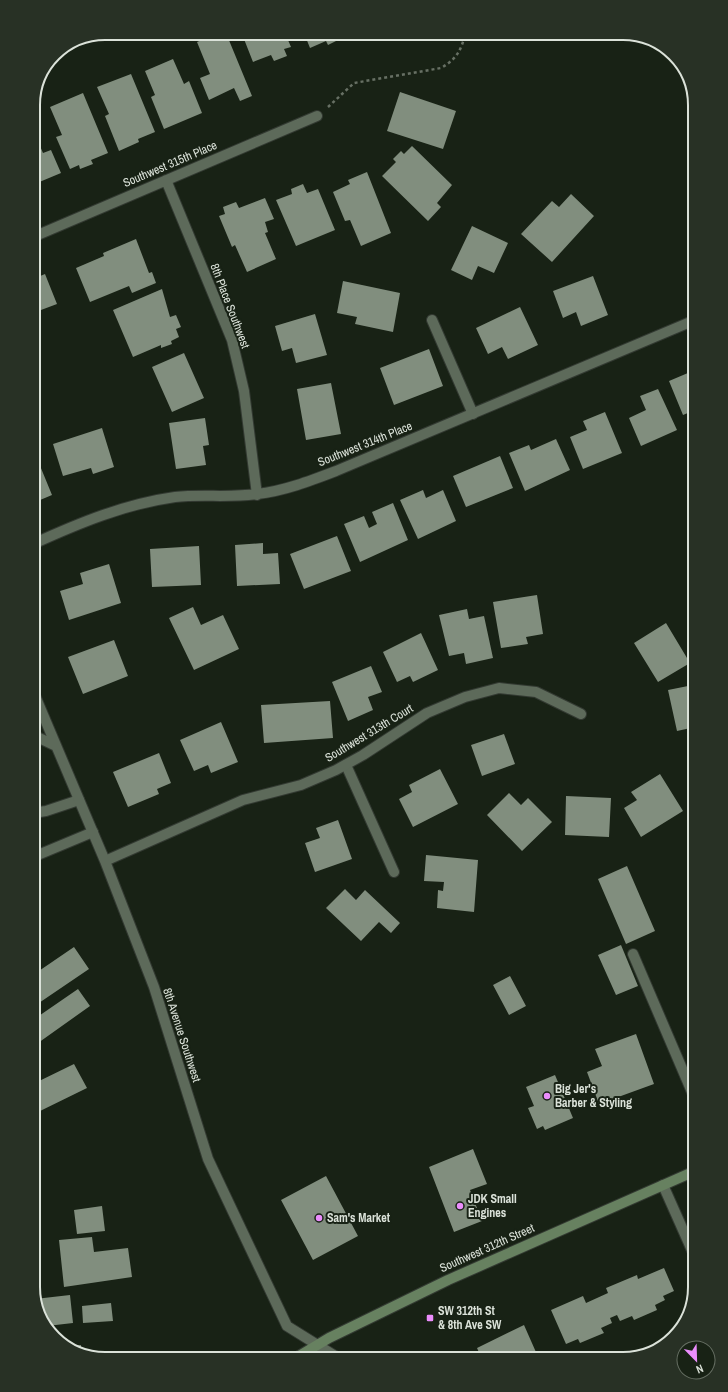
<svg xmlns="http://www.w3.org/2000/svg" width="728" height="1392" viewBox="0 0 728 1392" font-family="'Archivo Narrow',sans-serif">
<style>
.building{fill:#818e7e}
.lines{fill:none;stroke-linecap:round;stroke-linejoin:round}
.lane-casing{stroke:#333a32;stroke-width:12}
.street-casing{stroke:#333a32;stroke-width:12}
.secondary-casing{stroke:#333a32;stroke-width:12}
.path{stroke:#677064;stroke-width:2.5;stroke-dasharray:3 3;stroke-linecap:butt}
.lane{stroke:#5d6a5a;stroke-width:10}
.street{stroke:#5d6a5a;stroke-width:10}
.secondary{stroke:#678160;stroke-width:10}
.poi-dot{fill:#eb8dfc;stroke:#182215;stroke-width:1.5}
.labels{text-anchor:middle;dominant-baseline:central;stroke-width:4;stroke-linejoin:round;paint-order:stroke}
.street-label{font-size:12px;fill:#dbe2d9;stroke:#182215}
.poi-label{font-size:12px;font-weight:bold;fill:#dbe2d9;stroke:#182215;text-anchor:start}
.rim{fill:none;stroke:#dbe2d9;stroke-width:2}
</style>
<rect width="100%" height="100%" fill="#182215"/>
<path class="building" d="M218 33H226L252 96 240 101 234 88 209 100 200 78 210 74 197 42Z
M245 33H285L291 47 284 49 287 56 274 61 271 55 253 62 242 34Z
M304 33H345L337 37 338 40 328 45 326 41 310 48Z
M173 59 184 84 189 81 202 113 164 129 151 97 155 95 145 71Z
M131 74 155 132 138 139 139 142 119 151 105 116 109 114 97 87Z
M400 92 456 111 443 149 387 131Z
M83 93 108 153 91 160 93 164 80 169 79 165 70 169 56 137 62 135 50 107Z
M33 130 43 153 51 150 61 173 37 183 39 187 33 189Z
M412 146 452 185 437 203 441 207 428 221 382 176 396 162 393 159 401 151 404 154Z
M367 172 391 233 361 246 350 220 345 221 333 192 350 184 348 180Z
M303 184 307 193 318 189 335 230 296 246 276 200 292 194 291 189Z
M571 194 594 216 552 262 521 234 552 201 559 207Z
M265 198 274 219 265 222 268 232 265 233 276 259 247 272 235 245 232 247 219 216 225 214 223 207 236 202 239 208Z
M472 226 508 243 494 273 478 266 472 280 451 270Z
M136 239 149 273 152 272 156 283 132 293 129 286 90 302 76 268 104 256 103 253Z
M45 274 57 304 33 313V279Z
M593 276 608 315 581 326 576 312 563 318 553 291Z
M343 281 400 293 393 332 355 324 357 317 337 313Z
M162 289 170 317 176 315 181 327 176 329 179 337 171 341 172 344 161 348V345L133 357 113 310Z
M520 307 538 345 508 359 502 347 488 354 476 328Z
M315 314 327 355 296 363 292 348 282 351 275 326Z
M429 349 443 386 394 405 380 368Z
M184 353 204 398 172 412 152 367Z
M695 370V410L683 415 669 381Z
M331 383 341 434 306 440 297 389Z
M658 389 677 430 641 446 629 418 646 410 640 396Z
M605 412 622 453 583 469 570 437 587 430 583 421Z
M205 418 209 445 203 446 206 465 176 469 169 423Z
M102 428 114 467 93 474 91 468 63 476 53 444Z
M556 439 570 470 525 491 509 453 529 445 531 450Z
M36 456 52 495 33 503V457Z
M500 456 513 488 466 507 453 476Z
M423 490 426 498 443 490 456 521 418 539 400 500Z
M393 503 408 540 360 562 344 524 364 516 369 528 377 524 372 512Z
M337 536 351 571 304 589 290 554Z
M263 543V554L278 553 280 584 237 586 235 545Z
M199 546 201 585 152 587 150 549Z
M109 564 121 603 69 620 60 591 83 584 80 573Z
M537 595 543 634 526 637 528 644 501 648 493 602Z
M193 607 201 625 223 615 239 649 194 670 169 618Z
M467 609 469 619 484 616 493 658 466 664 464 653 449 656 439 615Z
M666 623 690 663 658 682 634 643Z
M421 633 438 670 413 682 410 676 397 682 383 652Z
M114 640 128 676 83 694 68 657Z
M371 666 382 692 368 697 373 710 348 721 332 682Z
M695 680V727L677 731 668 690 688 686 687 681Z
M330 701 333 738 264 743 261 705Z
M221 722 238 762 211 773 208 765 194 771 180 740Z
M504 734 515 764 482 776 471 745Z
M159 753 171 783 157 789 159 794 128 807 113 772Z
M695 758V776L688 773Z
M440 769 458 804 413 827 399 799 412 792 409 785Z
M660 774 683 811 641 837 624 808 637 800 631 792Z
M695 780V792L691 790Z
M509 793 521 805 528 798 552 822 522 851 487 815Z
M566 796 611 798 609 837 565 835Z
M338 820 352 859 315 872 305 843 320 838 316 828Z
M426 855 478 860 474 912 437 908 438 890 443 891 444 882 424 881Z
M627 866 655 931 626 944 598 879Z
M345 889 356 900 365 890 400 923 391 933 379 922 361 941 326 908Z
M621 945 638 986 616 995 598 955Z
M74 947 89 969 33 1007V975Z
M510 976 526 1006 509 1015 493 985Z
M78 989 90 1006 38 1043 33 1036V1020Z
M695 1032V1048L689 1034Z
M636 1034 654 1084 599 1104 587 1072 602 1066 595 1049Z
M74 1064 87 1088 36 1113 33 1107V1084Z
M555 1075 573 1118 545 1130 543 1126 537 1129 528 1108 534 1106 526 1087Z
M473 1149 487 1184 470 1190 482 1221 454 1232 429 1167Z
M33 1176 38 1192 33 1193Z
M326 1176 358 1236 313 1260 281 1200Z
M33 1206 38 1221 33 1223Z
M102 1206 105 1231 77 1234 74 1210Z
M92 1237 94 1252 128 1248 132 1277 64 1287 59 1240Z
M664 1268 674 1291 663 1296 665 1300 655 1305 657 1310 634 1320 632 1316 620 1321 617 1315 610 1318 612 1323 601 1328 604 1333 580 1343 578 1339 566 1344 551 1310 583 1296 586 1303 608 1293 606 1288 637 1275 638 1279Z
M70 1295 73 1323 47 1326 38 1314 35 1299Z
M111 1303 113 1321 83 1323 82 1306Z
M524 1325 539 1359H482L477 1348Z
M81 1345V1352L65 1346Z
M458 1353 460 1359H440V1358Z"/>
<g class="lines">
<g class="lane-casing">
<path id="lane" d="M432 320 473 414
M346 765 394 872
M33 813 46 811 79 800
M33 857 93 832
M633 954 695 1099"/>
</g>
<g class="street-casing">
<path id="street" d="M166 180 232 340 244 391 257 495
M33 237 317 116
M33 544C79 523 125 504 175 497 202 494 230 498 257 494 284 491 310 481 336 471L695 320
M33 691 105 861 154 987 208 1159 287 1326 340 1359
M33 735 56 746
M105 861 243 800 301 785 336 770 363 755 427 713 465 697 499 688 536 692 581 714
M663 1185 695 1257"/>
</g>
<g class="secondary-casing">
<path id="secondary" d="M294 1359 329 1338 448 1280 695 1171"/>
</g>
<path class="path" d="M328 107 354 83 441 68C458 58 460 51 466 33"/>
<use href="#lane" class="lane"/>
<use href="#street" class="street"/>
<use href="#secondary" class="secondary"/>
</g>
<g class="poi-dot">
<circle cx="547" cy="1096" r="4"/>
<circle cx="460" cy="1206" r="4"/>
<circle cx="319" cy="1218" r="4"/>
<rect x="426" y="1314" width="8" height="8" rx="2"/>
</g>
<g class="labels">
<g class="street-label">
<text transform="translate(170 164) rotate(-23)">Southwest 315th Place</text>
<text transform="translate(230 306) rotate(69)">8th Place Southwest</text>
<text transform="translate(365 444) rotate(-22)">Southwest 314th Place</text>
<text transform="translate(369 733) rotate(-31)">Southwest 313th Court</text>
<text transform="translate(182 1035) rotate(72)">8th Avenue Southwest</text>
<text transform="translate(487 1248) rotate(-24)">Southwest 312th Street</text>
</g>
<g class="poi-label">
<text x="555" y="1089">Big Jer's<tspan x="555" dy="14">Barber &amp; Styling</tspan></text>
<text x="468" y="1199">JDK Small<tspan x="468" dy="14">Engines</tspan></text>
<text x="327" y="1218">Sam's Market</text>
<text x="438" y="1311">SW 312th St<tspan x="438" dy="14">&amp; 8th Ave SW</tspan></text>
</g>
</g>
<path d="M0 0H728V1392H0ZM105 40H623A65 65 0 0 1 688 105V1287A65 65 0 0 1 623 1352H105A65 65 0 0 1 40 1287V105A65 65 0 0 1 105 40Z" fill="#283125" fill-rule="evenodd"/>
<path class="rim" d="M105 40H623A65 65 0 0 1 688 105V1287A65 65 0 0 1 623 1352H105A65 65 0 0 1 40 1287V105A65 65 0 0 1 105 40Z"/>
<g transform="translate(696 1360) rotate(157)"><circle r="19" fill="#182215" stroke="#666f63"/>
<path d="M0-3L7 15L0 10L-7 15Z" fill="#eb8dfc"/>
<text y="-6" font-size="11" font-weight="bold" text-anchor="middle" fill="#dbe2d9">N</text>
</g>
</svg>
